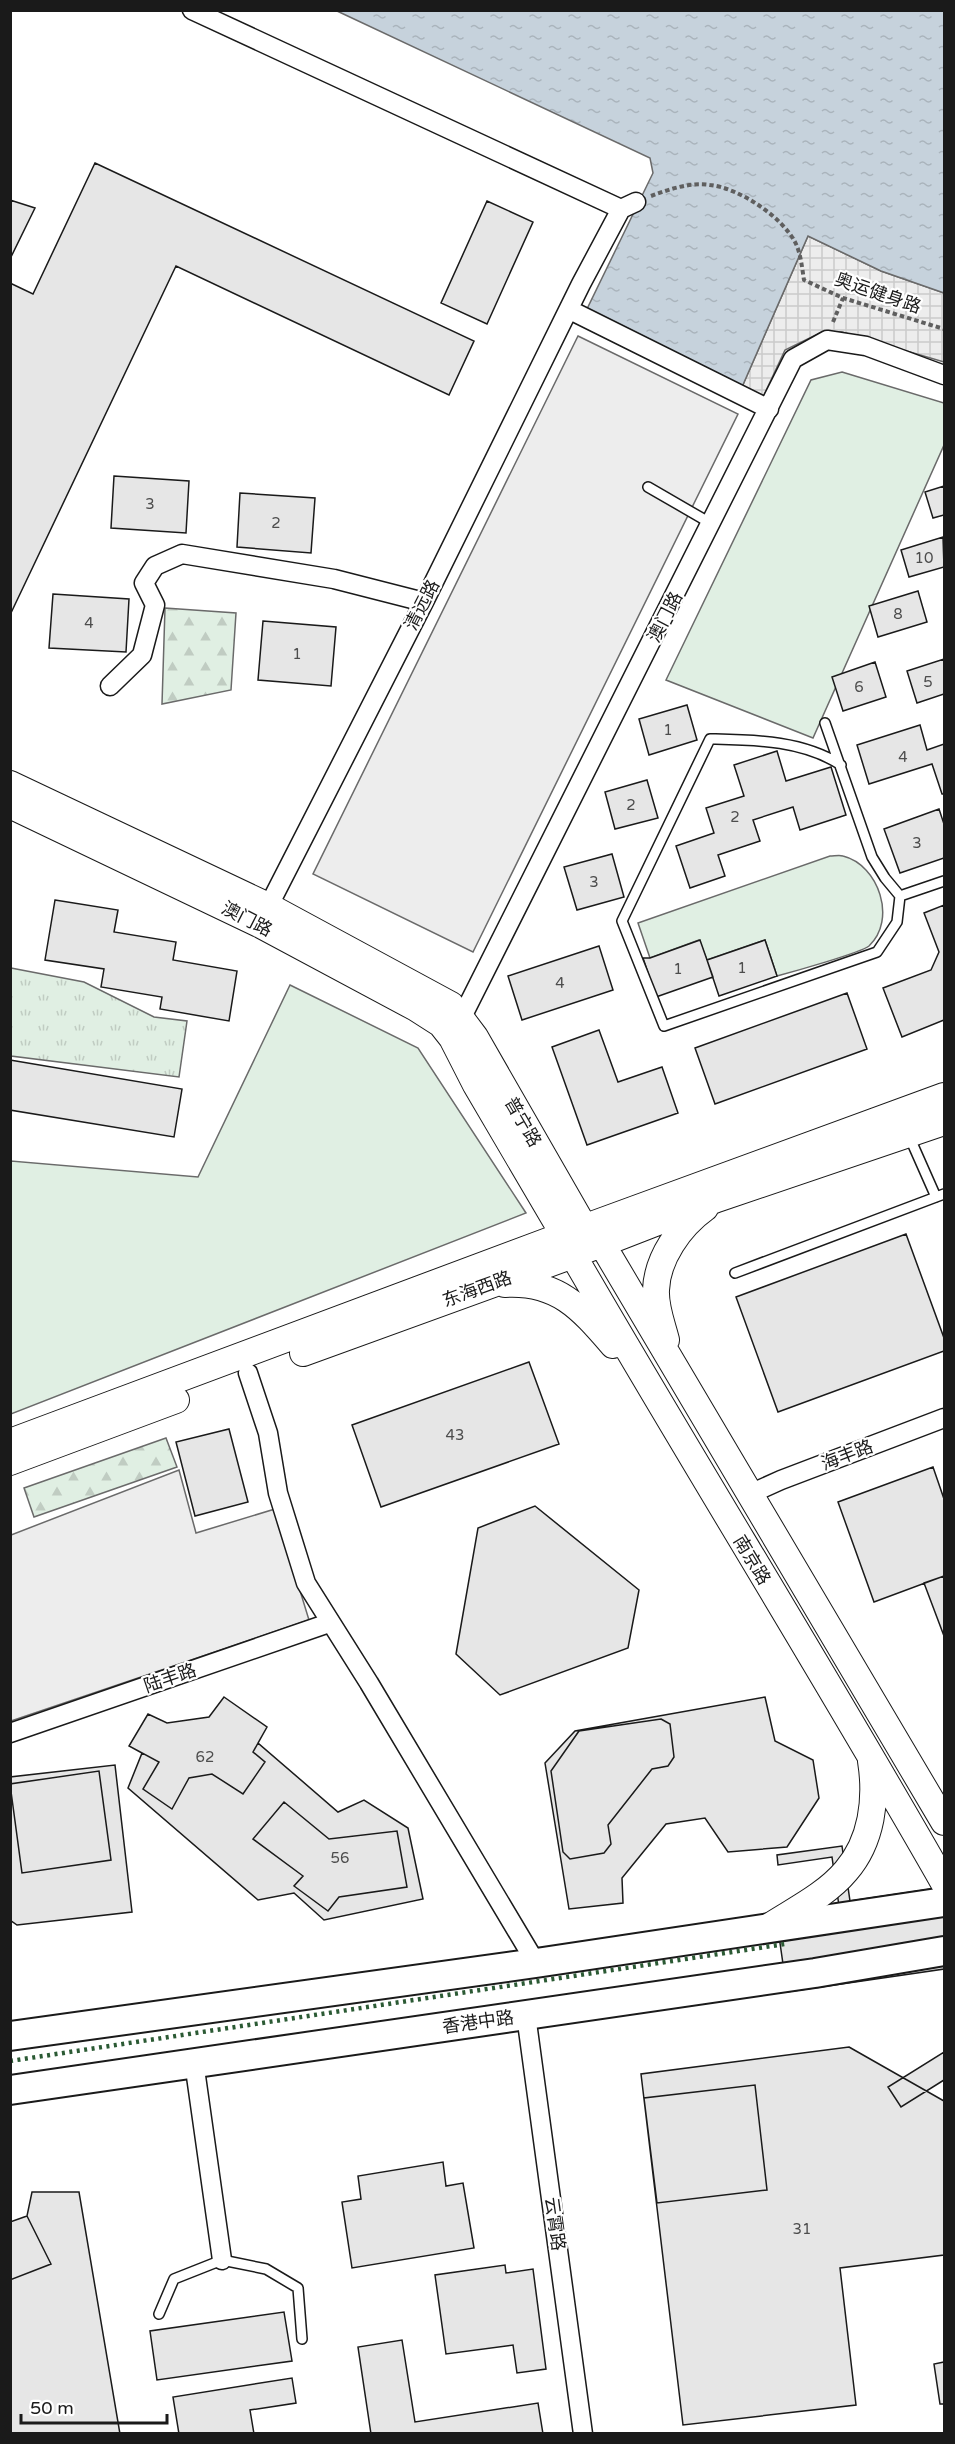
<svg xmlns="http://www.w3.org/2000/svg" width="955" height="2444" viewBox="0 0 955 2444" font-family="'Varela Round','Noto Sans SC',sans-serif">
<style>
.grass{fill:url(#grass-tufts);stroke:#6a6a6a;stroke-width:1.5}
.forest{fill:url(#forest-firs);stroke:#6a6a6a;stroke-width:1.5}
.park{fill:#e0efe3;stroke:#6a6a6a;stroke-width:1.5}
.parking{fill:#ededed;stroke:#6a6a6a;stroke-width:1.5}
.plaza{fill:url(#plaza-grid);stroke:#6a6a6a;stroke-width:1.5}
.water{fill:url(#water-ripples);stroke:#6a6a6a;stroke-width:1.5}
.building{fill:#e6e6e6;stroke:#1a1a1a;stroke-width:1.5}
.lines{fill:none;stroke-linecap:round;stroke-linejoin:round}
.lane-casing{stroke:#1a1a1a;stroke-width:12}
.street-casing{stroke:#1a1a1a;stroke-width:21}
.secondary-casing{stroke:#1a1a1a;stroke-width:28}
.primary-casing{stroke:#1a1a1a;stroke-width:32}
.path{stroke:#5f5f5f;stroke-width:4;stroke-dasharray:4.5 3;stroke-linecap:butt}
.lane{stroke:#fff;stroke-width:9}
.street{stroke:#fff;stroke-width:18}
.secondary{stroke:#fff;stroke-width:26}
.primary{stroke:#fff;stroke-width:28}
.hedge{stroke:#2b5a34;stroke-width:4.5;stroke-dasharray:3 4.5;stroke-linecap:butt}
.labels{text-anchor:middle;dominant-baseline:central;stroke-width:4.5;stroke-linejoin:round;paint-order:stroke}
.number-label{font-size:15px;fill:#4d4d4d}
.street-label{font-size:18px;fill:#1a1a1a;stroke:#fff}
</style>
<defs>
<pattern id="grass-tufts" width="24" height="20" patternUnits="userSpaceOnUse" patternTransform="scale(1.5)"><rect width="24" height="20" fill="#e0efe3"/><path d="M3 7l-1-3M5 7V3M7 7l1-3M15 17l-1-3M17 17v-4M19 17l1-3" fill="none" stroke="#c0ccc2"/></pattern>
<pattern id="forest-firs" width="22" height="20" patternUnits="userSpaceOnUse" patternTransform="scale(1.5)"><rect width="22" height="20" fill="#e0efe3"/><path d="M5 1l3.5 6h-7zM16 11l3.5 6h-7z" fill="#c0ccc2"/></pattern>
<pattern id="plaza-grid" width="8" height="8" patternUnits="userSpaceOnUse" patternTransform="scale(1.5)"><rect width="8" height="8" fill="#ededed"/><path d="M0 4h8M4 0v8" fill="none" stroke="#cbcbcb"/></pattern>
<pattern id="water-ripples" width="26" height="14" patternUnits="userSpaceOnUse" patternTransform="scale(1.5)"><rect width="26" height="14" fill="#c6d2dc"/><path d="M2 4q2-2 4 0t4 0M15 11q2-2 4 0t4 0" fill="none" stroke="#aab4bc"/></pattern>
</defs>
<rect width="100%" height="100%" fill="#fff"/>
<path class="grass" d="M11 968 84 982 154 1017 187 1021 179 1077 11 1056Z"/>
<path class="forest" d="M165 608 236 613 231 690 162 704Z
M166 1438 177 1467 34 1517 24 1488Z"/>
<path class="park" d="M842 372 944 403V445L813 738 666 680 811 380Z
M830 856C834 856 840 855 843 856 879 865 897 920 869 946 860 953 792 972 777 976L765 940 707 960 699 940 650 958 638 923Z
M290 985 418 1048 526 1213 11 1414V1161L198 1177Z"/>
<path class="parking" d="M578 336 738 414 473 952 313 874Z
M179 1470 196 1533 275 1509 309 1620 11 1721V1535Z"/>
<path class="plaza" d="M808 236 881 271 944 293V362L842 332H822L785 350 763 397 742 387Z"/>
<path class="water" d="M337 11H944V293L881 271 808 236 742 387 587 309 653 173 650 158Z"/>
<path class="building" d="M95 163 474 341 449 395 176 266 10 615V283L33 294Z
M10 200 35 208 10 259Z
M487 201 533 222 487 324 441 303Z
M114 476 189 481 186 533 111 528Z
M944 486V515L933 518 925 492Z
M240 493 315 498 311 553 237 547Z
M943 537 944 567 909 577 901 550Z
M918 591 927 622 878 637 869 606Z
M53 594 129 599 126 652 49 648Z
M263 621 336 627 331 686 258 680Z
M944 659V694L917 703 907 671Z
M875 662 886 697 843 711 832 677Z
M687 705 697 740 649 755 639 719Z
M920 725 927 750 944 744V794H942L932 764 869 784 857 745Z
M777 751 786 781 831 767 846 815 800 830 793 807 753 820 760 841 718 855 725 876 690 888 676 846 714 833 706 808 744 796 734 765Z
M647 780 658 818 615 829 605 792Z
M939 809 944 824V858L900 873 884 829Z
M612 854 624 897 577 910 564 867Z
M55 900 118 910 114 932 176 942 173 960 237 971 229 1021 160 1009 162 997 101 987 104 969 45 960Z
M944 905V1020L902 1037 883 988 931 970 939 952 924 913Z
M700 940 713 977 656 997 643 958H650Z
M765 940 777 976 719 996 707 960Z
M599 946 613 990 522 1020 508 976Z
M847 993 867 1049 715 1104 695 1048Z
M599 1030 618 1082 662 1067 678 1113 587 1145 552 1047Z
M10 1060 182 1089 174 1137 10 1110Z
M906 1234 944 1338V1351L778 1412 736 1297Z
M529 1362 559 1444 381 1507 352 1425Z
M229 1429 248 1502 195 1516 176 1442Z
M933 1467 944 1499V1576L874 1602 838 1502Z
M535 1506 639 1590 628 1648 500 1695 456 1654 478 1528Z
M944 1576V1636L924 1583Z
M224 1697 267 1727 258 1743 338 1812 364 1800 408 1828 423 1899 324 1920 294 1893 258 1900 128 1788 142 1753 129 1746 148 1714 167 1723 209 1717Z
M224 1697 267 1727 253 1752 265 1762 243 1794 212 1774 189 1778 172 1809 143 1789 159 1762 129 1746 148 1714 167 1723 209 1717Z
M765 1697 775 1741 813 1760 819 1798 787 1847 728 1852 705 1818 666 1824 622 1878 623 1903 569 1909 545 1763 575 1731Z
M661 1719 670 1724 674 1757 668 1766 652 1769 608 1825 611 1844 604 1853 570 1859 563 1852 551 1771 579 1731Z
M115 1765 132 1912 17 1925 10 1920V1777Z
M99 1771 111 1860 22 1873 10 1784Z
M284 1802 329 1839 397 1831 407 1887 339 1897 328 1911 294 1886 303 1876 253 1839Z
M842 1846 850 1901 944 1887V1969L787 1992 776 1915 839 1906 832 1857 778 1865 777 1855Z
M849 2047 944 2101V2255L840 2268 856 2405 683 2425 641 2074Z
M944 2052V2080L901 2107 888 2087Z
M755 2085 767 2190 657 2203 644 2098Z
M443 2162 446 2186 463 2183 474 2248 352 2268 342 2202 361 2199 358 2176Z
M32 2192H79L120 2434H10V2222L27 2216Z
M27 2216 51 2264 10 2280V2222Z
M505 2265 506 2273 533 2269 546 2369 517 2373 513 2345 446 2354 435 2275Z
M284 2312 292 2361 157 2380 150 2331Z
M402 2340 415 2422 538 2403 543 2434H371L358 2347Z
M944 2362V2404H940L934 2364Z
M292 2378 296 2403 250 2410 254 2434H179L173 2397Z"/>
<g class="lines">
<g class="lane-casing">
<path id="lane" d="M648 487 712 524
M825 723 872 857 885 878 900 896
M841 765C802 740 754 740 710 739L622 921 664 1026 877 952 897 922 900 896 944 881
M909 1136 936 1197
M735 1273 944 1194
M159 2314 174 2279 222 2260 266 2269 298 2288 302 2339"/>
</g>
<g class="street-casing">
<path id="street" d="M192 10 621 209 636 202
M570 310 769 409
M110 686 142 655 155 605 144 583 155 566 182 554 334 579 424 602
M263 917 424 602 581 284 621 209
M462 1017 793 359 827 340 866 346 944 375
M248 1373 268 1433 278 1493 306 1583 369 1683 536 1963
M750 1494 781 1480 944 1418
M10 1733 329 1623
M526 2015 583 2434
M194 2062 222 2260"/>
</g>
<g class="secondary-casing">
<path id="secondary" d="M10 784 268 906 451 1005 475 1037 584 1227 602 1244 944 1822
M10 805 259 924 416 1008 441 1024 452 1038 476 1085 564 1235 573 1255C695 1466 824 1672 944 1883
M505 1284C558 1281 581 1308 613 1345
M666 1340C662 1324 655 1307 656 1290 657 1258 680 1226 705 1208
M303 1353 573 1255 717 1199 944 1122
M10 1442 564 1235 944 1096
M10 1462 176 1400
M767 1928C793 1911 826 1895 846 1871 872 1841 877 1799 871 1761"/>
</g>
<g class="primary-casing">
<path id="primary" d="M10 2036 536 1963 944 1902
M10 2090 815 1973 944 1951"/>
</g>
<path class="path" d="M651 196C670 189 690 182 710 185 739 188 783 217 796 244 801 255 802 268 804 280L843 298 944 329
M833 322 843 298"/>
<use href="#lane" class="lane"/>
<use href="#street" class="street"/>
<use href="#secondary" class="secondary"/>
<use href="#primary" class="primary"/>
<path class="hedge" d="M10 2061 785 1944"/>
</g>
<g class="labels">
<g class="number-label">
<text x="150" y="504">3</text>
<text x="276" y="523">2</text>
<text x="924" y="558">10</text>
<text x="898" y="614">8</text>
<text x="89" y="623">4</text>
<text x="297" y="654">1</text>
<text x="928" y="682">5</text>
<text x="859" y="687">6</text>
<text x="668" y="730">1</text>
<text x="903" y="757">4</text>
<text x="631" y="805">2</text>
<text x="735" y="817">2</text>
<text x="917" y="843">3</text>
<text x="594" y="882">3</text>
<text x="742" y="968">1</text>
<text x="678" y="969">1</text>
<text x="560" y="983">4</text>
<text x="455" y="1435">43</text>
<text x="205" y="1757">62</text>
<text x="340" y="1858">56</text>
<text x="802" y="2229">31</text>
</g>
<g class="street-label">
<text transform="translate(878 293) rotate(19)">奥运健身路</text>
<text transform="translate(422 605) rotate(-63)">清远路</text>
<text transform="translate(665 617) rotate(-63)">澳门路</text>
<text transform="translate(247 919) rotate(27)">澳门路</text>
<text transform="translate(523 1122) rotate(60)">普宁路</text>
<text transform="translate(477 1289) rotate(-20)">东海西路</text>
<text transform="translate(847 1455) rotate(-21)">海丰路</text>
<text transform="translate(752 1560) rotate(59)">南京路</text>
<text transform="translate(170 1678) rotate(-19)">陆丰路</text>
<text transform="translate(478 2022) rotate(-8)">香港中路</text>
<text transform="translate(555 2224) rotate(82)">云霄路</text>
</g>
</g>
<rect width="955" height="2444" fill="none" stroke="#1a1a1a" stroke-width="24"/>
<path d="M21 2414v9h146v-9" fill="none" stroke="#1a1a1a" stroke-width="3"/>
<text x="30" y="2414" font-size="18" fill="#1a1a1a" stroke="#ffffff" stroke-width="4.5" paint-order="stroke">50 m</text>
</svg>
